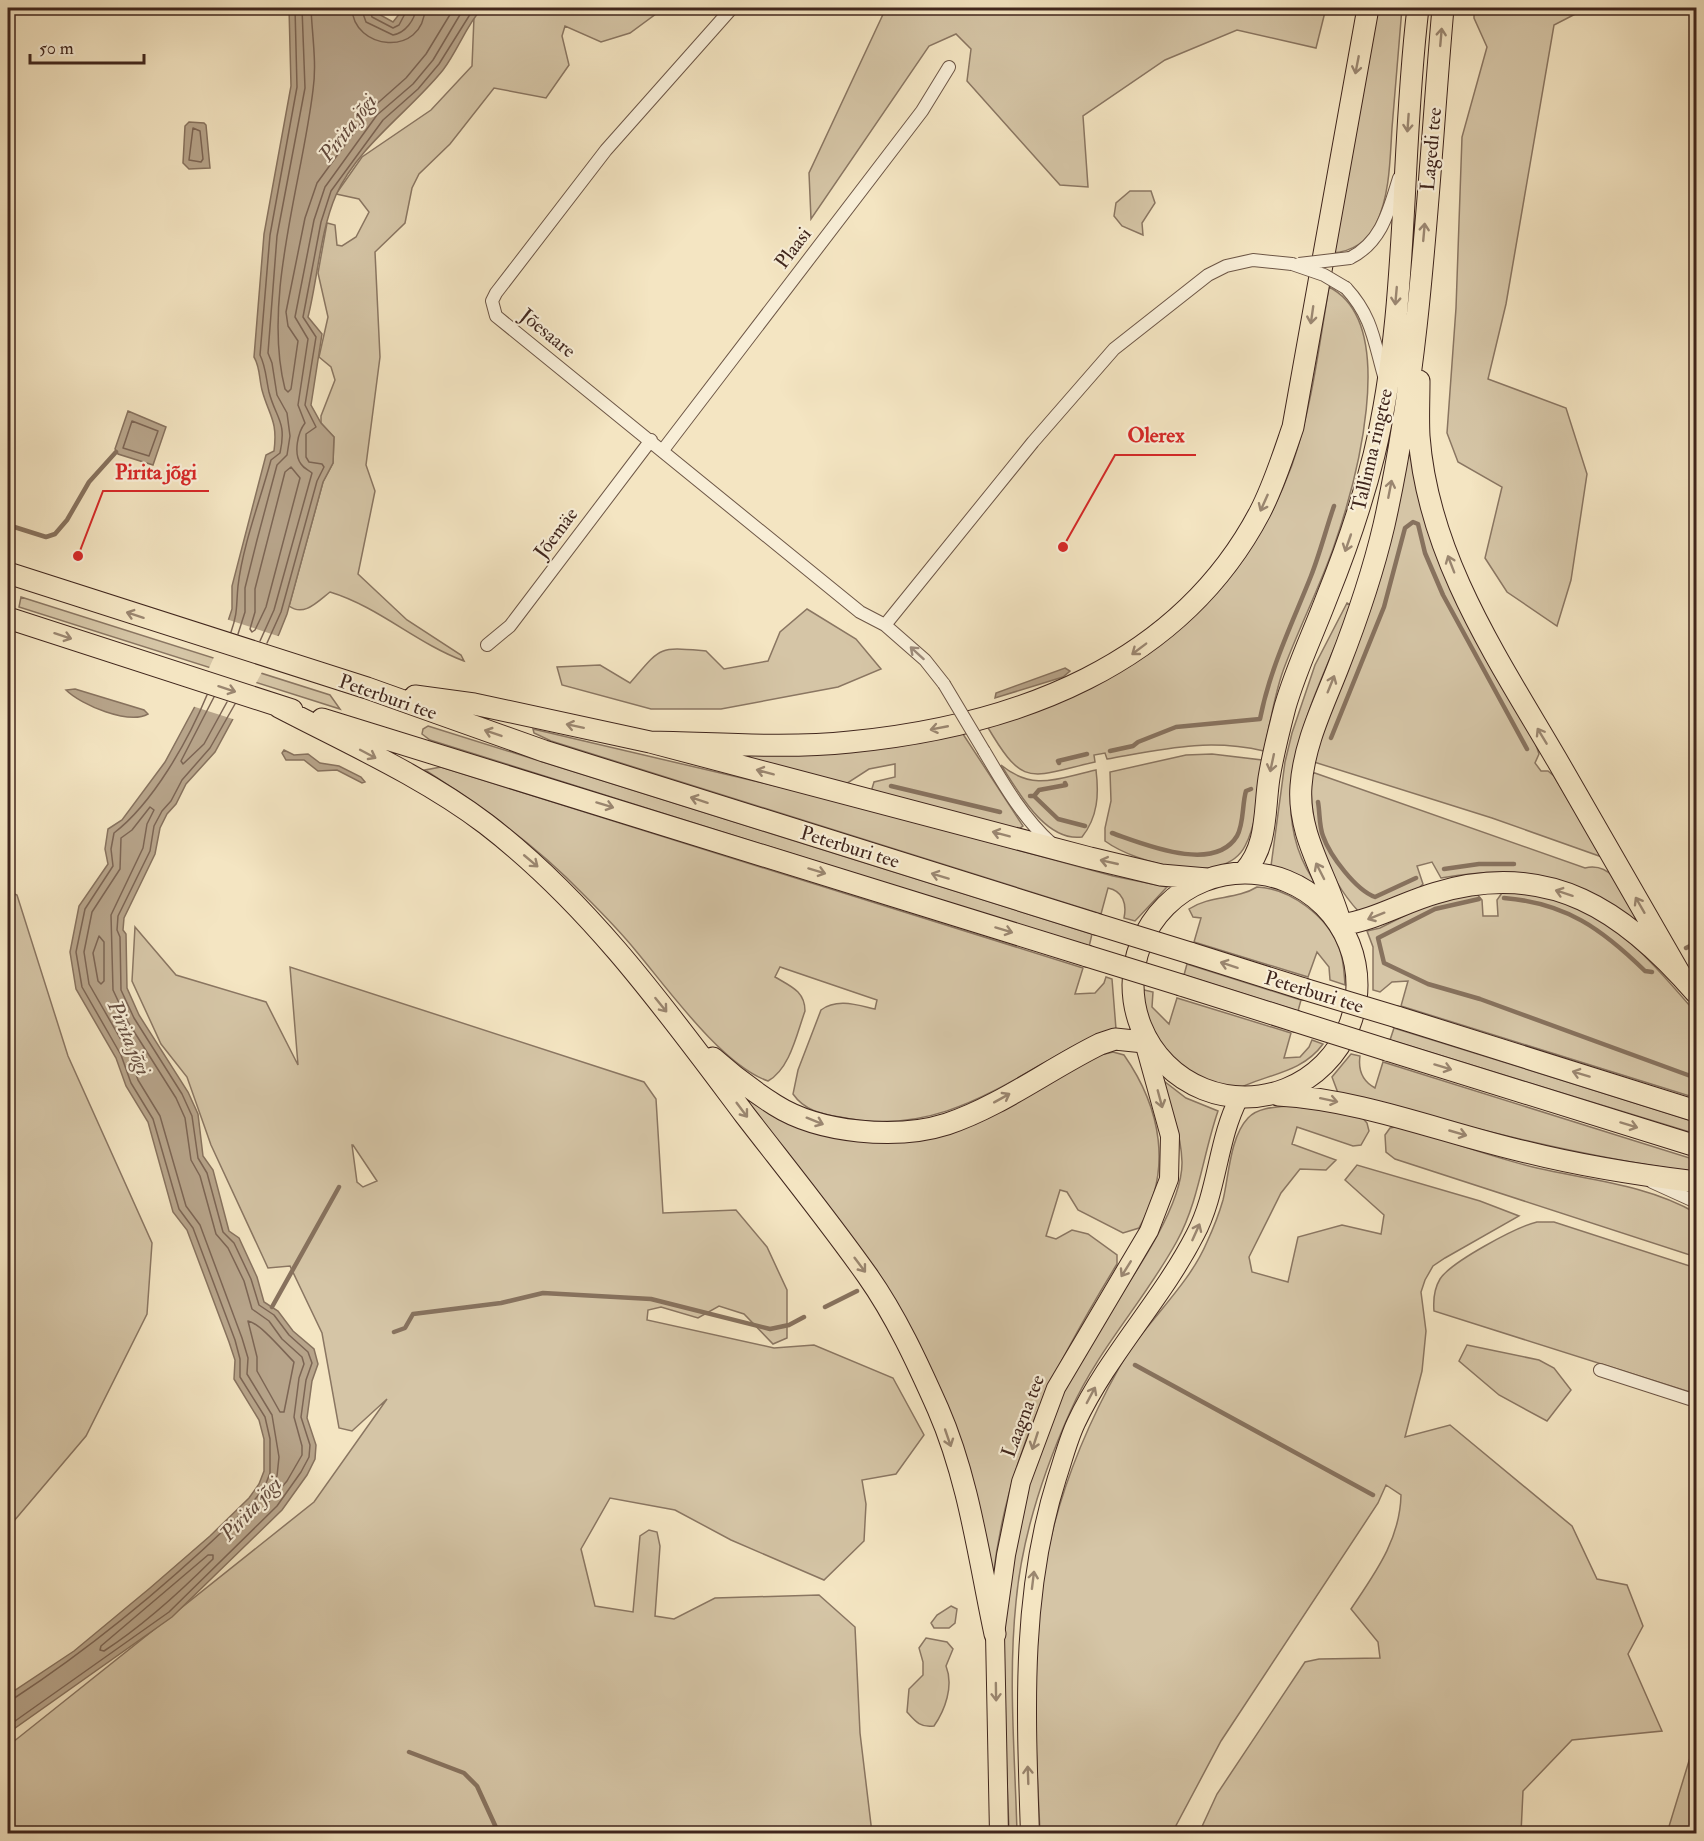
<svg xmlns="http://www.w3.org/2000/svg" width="1704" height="1841" viewBox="0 0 1704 1841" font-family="'IM FELL Double Pica',serif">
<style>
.green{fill:#d5c5a6;stroke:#8a7662;stroke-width:1.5;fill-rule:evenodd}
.water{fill:#b7a48a;stroke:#87725e;stroke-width:1.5}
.pier{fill:#f4e5c2}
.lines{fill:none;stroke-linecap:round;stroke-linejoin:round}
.shore{stroke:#7c6554;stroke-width:1.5}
.stream{stroke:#87725e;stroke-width:4.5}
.street-casing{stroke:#6d5646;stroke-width:14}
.primary-casing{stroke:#40261d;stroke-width:20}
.highway-casing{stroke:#40261d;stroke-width:23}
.street{stroke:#f8eed7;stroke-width:12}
.primary{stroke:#f4e5c2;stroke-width:18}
.highway{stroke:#f4e5c2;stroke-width:21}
.street-bridge-casing{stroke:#6d5646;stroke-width:14;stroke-linecap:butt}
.highway-bridge-casing{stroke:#40261d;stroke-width:23;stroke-linecap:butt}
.street-bridge{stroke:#f8eed7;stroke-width:12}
.highway-bridge{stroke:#f4e5c2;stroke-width:21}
.oneway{stroke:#9a8670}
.oneway2{stroke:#9c8a7a}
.labels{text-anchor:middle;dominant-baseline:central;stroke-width:4.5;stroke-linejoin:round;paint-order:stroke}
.street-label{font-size:20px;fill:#40261d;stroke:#f8eed7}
.water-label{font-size:21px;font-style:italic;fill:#644c3e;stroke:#f8eed7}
.leader{fill:none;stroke:#d62828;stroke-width:2}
.callout-dot{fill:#d62828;stroke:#f8eed7;stroke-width:2}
.callout-label{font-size:21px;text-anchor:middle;font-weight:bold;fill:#d62828;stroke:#f8eed7;stroke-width:4.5;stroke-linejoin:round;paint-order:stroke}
</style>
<rect width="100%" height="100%" fill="#f4e5c2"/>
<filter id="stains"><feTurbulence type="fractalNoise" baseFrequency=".00333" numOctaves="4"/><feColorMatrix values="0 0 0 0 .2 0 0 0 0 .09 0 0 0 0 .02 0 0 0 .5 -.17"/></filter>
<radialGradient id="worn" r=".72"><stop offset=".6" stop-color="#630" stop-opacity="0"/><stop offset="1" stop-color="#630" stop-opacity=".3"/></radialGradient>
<path class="green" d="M482 8H664L630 33 601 42 565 26 562 36 569 65 546 98 494 88 450 144 419 174 412 188 405 223 375 252 380 357 366 465 375 491 358 574 407 620 461 655 464 661C416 643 379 607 330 592 317 602 304 617 289 606L323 482 333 463 334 437 321 423V416L335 380 331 367 319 357 328 317 318 273 327 223 335 225 337 245 342 246 356 237 369 212 359 199 336 194 362 157 431 110 472 66 474 17Z
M886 8H1326L1316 48 1237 30 1165 60 1083 116 1088 187 1060 185 967 81 971 49 956 34 929 46 811 219 809 173Z
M1376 8H1402C1399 48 1395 88 1392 128 1390 159 1390 195 1376 224 1368 241 1352 252 1332 253Z
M1474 8H1587L1554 25 1506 304 1488 379 1566 408 1587 474 1571 580 1557 626 1507 592 1485 558 1502 487 1458 462 1447 433 1456 308 1462 137 1487 47 1474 18Z
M1130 191H1151L1155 203 1142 223 1143 235 1122 226 1114 216 1116 203Z
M1329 287C1402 324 1354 489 1333 549 1318 591 1298 630 1283 671 1274 696 1270 725 1264 751 1207 738 1164 749 1107 759L1105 753 1094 755 1095 762C1029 777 1024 789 987 726 1131 685 1239 609 1292 465 1312 407 1319 346 1329 287Z
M1410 424 1414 461 1535 742 1539 754 1535 763 1541 771H1548L1554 776 1602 857 1492 818 1314 762Z
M21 597 330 695 340 709 19 607Z
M1347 603 1352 606C1318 692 1253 802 1319 888L1285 870 1271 866 1285 762 1292 733 1315 665Z
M807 609 856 639 881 669 838 687 721 709H651L562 685 557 667 600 665 630 683C662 646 657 647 706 651L724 669 768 661 780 632Z
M428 726 1092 934 1089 947 430 740 422 734 423 729Z
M533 729 827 798 1113 876 1167 887 1135 921 1124 918C1127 904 1123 891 1108 888L1101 914 551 741 534 733Z
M961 731 1023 826 1016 831 871 792 874 782 895 777V764L869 769 846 784 715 751Z
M1212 754 1262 760C1259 787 1258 822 1245 846 1224 888 1135 863 1105 841V828L1111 801 1110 772 1186 755Z
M1001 765C1034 792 1058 778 1096 770 1099 794 1098 817 1082 837 1045 842 1018 791 1001 765Z
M441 767 1083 968 1075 994 1095 993 1104 983 1106 977 1112 979 1116 1029C1089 1036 1067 1050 1042 1064 977 1102 919 1134 840 1117 821 1114 804 1110 793 1094L798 1070 821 1010C837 998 857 1005 875 1009L877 1000 780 967 775 977C790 986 805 991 805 1011 797 1033 790 1069 768 1081 722 1065 668 989 636 951 620 931 601 912 583 894 536 845 482 807 425 770Z
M1312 772 1585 868C1615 861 1625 896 1637 918L1635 920C1567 874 1522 864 1441 878L1432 862 1417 866 1423 884 1418 889 1359 912C1325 875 1307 822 1312 772Z
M1257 887C1291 889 1327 916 1339 948 1344 959 1344 973 1345 985L1330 980 1329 967 1317 952 1308 977 1194 942 1201 918 1193 917 1189 909C1210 895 1236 900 1257 887Z
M1504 890C1521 893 1542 894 1559 899 1617 918 1658 969 1696 1013V1098L1401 1006 1408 981 1392 982 1380 992 1373 990V947L1367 931 1380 928 1430 903 1477 894 1482 900 1483 916H1498L1497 900Z
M8 891 17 895 68 1056 152 1243 147 1314 86 1436 8 1528Z
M135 927 176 975 266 1002 298 1065 290 967 644 1082 656 1099 663 1213 736 1210 767 1247 787 1290V1338L773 1344 744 1314 719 1306 698 1318 661 1307 648 1310 647 1320 774 1348 814 1345 893 1378 924 1435 896 1474 862 1480 866 1504 864 1541 824 1580 731 1540 675 1510 610 1498 581 1549 595 1606 633 1612 640 1536 649 1530 657 1532 660 1546 655 1616 674 1619 715 1598 819 1595 855 1627 860 1733 872 1833H8V1746L314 1502 387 1399 352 1431 339 1428 322 1333 290 1266 268 1268 211 1145 187 1077 161 1044 132 981ZM352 1145H353L377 1181 363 1187 357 1182Z
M1187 964 1301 1000 1298 1011 1184 975Z
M1140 989 1153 992 1152 1007 1169 1024 1177 998 1291 1033 1284 1058 1300 1057 1309 1047 1312 1040 1323 1044C1300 1076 1260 1074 1230 1093 1182 1080 1139 1043 1140 989Z
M1394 1028 1696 1122V1134L1390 1040Z
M1113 1052 1124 1055C1161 1108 1173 1170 1139 1228L1123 1233 1078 1210 1067 1192 1060 1190 1046 1236 1056 1239 1072 1230 1088 1234 1117 1255V1264C1054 1367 1007 1455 993 1578L951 1418 738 1092 901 1141 1096 1056Z
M1351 1054 1360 1056C1358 1070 1362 1081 1375 1088L1383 1062 1696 1160V1172C1574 1156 1457 1124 1338 1093L1332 1077Z
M1160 1078 1186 1098 1218 1111C1203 1154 1199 1201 1177 1241 1145 1300 1098 1349 1071 1410 1044 1470 1022 1536 1016 1602 1008 1678 1015 1757 1017 1833L1009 1834C1007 1759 1000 1682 1006 1607 1011 1538 1031 1455 1060 1393 1088 1334 1183 1223 1182 1162 1181 1133 1171 1105 1158 1080Z
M1291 1106 1360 1115 1367 1123 1369 1131 1361 1145 1353 1146 1297 1127 1292 1144 1336 1160 1326 1170 1300 1169 1281 1193 1249 1257 1252 1272 1288 1282 1298 1237 1342 1225 1381 1234 1384 1215 1345 1180 1357 1165 1480 1201 1519 1216 1445 1258 1433 1266 1425 1280 1421 1292 1426 1331 1422 1371 1405 1437 1450 1425 1572 1526 1597 1579 1627 1585 1643 1626 1628 1654 1662 1731 1572 1740 1523 1791 1521 1833H1199L1217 1794 1305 1662 1319 1659 1380 1658 1378 1642 1351 1609C1375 1573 1400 1540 1401 1495L1386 1485 1378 1503 1221 1741 1172 1833 1040 1834C1037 1757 1030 1678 1039 1603 1049 1519 1078 1441 1119 1368 1143 1324 1187 1289 1207 1242 1213 1229 1219 1214 1223 1200 1229 1175 1230 1137 1248 1118 1258 1107 1277 1107 1291 1106Z
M1400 1126C1446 1140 1490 1157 1537 1168 1590 1180 1648 1185 1696 1213V1257L1395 1159 1386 1152 1385 1135 1390 1128Z
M1537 1222H1554L1696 1268V1394L1434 1311C1433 1299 1434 1289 1440 1279 1451 1262 1516 1227 1537 1222Z
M1467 1345 1539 1360 1554 1368 1571 1390 1547 1421 1499 1395 1459 1361Z
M951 1606 957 1609 955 1623 949 1628H934L931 1623 937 1615Z
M926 1638 947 1642 953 1649 946 1666C954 1686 945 1710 934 1726 920 1728 915 1721 907 1712L909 1689 923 1675V1662L919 1648Z
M1696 1738V1832L1667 1833Z"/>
<path class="water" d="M289 8H374L375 12 393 22 404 8H482C466 26 458 50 443 70 410 111 358 146 336 195 320 232 318 277 308 317L322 334 311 405 321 423 334 437 333 463 323 482 287 614 279 634 215 752 186 784 176 804 167 814 160 828 155 854 124 918 123 930 126 934 127 988 139 1015 188 1092 198 1114 203 1156 213 1170 229 1231 239 1238 257 1277 264 1302 278 1311 293 1331 314 1349 318 1364 312 1381 307 1418 316 1445 315 1459 307 1475 282 1510 172 1617 8 1733V1695L74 1651 150 1588 210 1536 249 1498 259 1484 264 1471V1439L259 1420 234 1379 235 1360 229 1342 187 1230 173 1212 148 1122 126 1086 116 1058 76 989 70 952 79 906 108 864 105 849 108 829 122 820 165 762 200 697 216 658 232 609V586L266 455 274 451C278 420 269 416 262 390 259 378 260 367 254 357L264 234 291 86Z
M189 122 204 123 206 125 210 168 189 169 183 163 185 126Z
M128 411 166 427 153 465 118 454 115 449Z
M1065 668 1070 671 1063 677 995 698 996 693Z
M75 689 144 710 148 714C129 725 81 705 66 690Z
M284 750 294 755 308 754 320 763 339 766 361 777 365 782 362 783 337 770 318 771 304 760H286L282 753Z"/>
<path class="pier" d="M226 619 281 637 236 720 192 706 214 657Z"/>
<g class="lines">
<path class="shore" d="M311 8C312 34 317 64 313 90 302 183 262 299 285 389L288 392 291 389 298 341 288 326 286 312 305 218 317 183 371 109 406 78 426 54 454 8
M352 8C353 50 423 58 425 8
M361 8 366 22 393 35C405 33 415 20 416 8
M369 8 372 17 393 28 399 25 408 8
M193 128 200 131 203 159 201 162 189 160Z
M132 421 158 431 149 456 123 448Z
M291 467 300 478 266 607 255 630 252 632 250 629 255 612V589L285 472Z
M231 632C238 612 236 606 238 586 243 544 260 501 271 460L280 453C287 421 276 419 269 392 266 379 266 367 260 355L270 235 297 87 295 8
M238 634 245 612V588L257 540 277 465 287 455 290 436 287 413 277 395 272 363 268 353 277 236 305 88 302 8
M260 641 274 610 312 473C309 470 304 469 301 464 293 453 298 432 305 423L298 405 308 339 295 317 314 220 325 187 377 115 413 84 433 60 464 8
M267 643 281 612 317 481 324 467 322 464 309 462 306 457V434L316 427 305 405 316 337 303 317 321 222 331 191 383 120 418 89 439 64 474 8
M214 697 181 761 183 764 204 744 227 702
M150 807 154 810 147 824 143 848 111 915 113 990 128 1022 176 1098 185 1118 191 1160 200 1176 216 1234 228 1248 244 1281 252 1309 269 1321 282 1339 302 1357 304 1364 299 1378 294 1417 302 1446V1455L287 1481 267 1504 264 1501 277 1476 279 1457 272 1415 247 1374 248 1358 242 1338 200 1225 186 1206 160 1116 138 1080 128 1052 89 984 84 952 92 912 120 869 121 838 132 830Z
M99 936 104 942V981L101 984 98 981 93 953Z
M248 1321C260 1323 283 1351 294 1362L284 1412H280L257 1371V1357Z
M208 1555H213V1559C179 1593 144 1625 104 1651L100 1650 101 1646Z
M8 1700 13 1699C100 1642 179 1575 253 1502L265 1486 270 1473V1439L265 1417 240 1377V1359L235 1340 193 1228 179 1209 153 1119 131 1083 121 1055 82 987 76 952 85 909 113 866 111 849 114 833C153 803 188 741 207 695
M8 1726 169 1612 277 1506 301 1472 309 1457 310 1445 301 1417 306 1380 312 1363 308 1352 289 1335 274 1315 259 1305 251 1279 234 1243 223 1232 207 1173 198 1158 192 1116 182 1094 134 1018 121 990 120 937 117 930 118 916 150 851 154 826 162 811 171 801 182 780 210 748 235 704"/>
<path class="stream" d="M8 525 46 537 55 534 67 520 89 482 116 452
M1331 738 1384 607 1405 528 1413 522 1418 524 1425 553 1443 595 1527 749
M1110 751 1133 746 1138 742 1176 727 1260 719C1270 668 1292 624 1311 576 1320 553 1326 529 1334 506
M1059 763 1058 761 1087 754
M891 786 1000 812
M1030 796H1034L1058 819 1085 826
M1034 796 1039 790 1066 785 1065 783
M1318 802C1320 813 1319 826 1323 836 1330 856 1356 890 1375 897L1416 878
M1112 833C1144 844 1214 874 1237 836 1244 824 1242 804 1246 791L1251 789
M1444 869 1479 864H1514
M1504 898C1566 903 1602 929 1645 971L1652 972
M1479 899 1435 909 1378 938 1384 963 1428 984 1480 999 1696 1078
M1686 948 1690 946 1696 955
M272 1307 339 1187
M825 1307 857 1291
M394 1332 405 1328 413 1314 501 1303 543 1293 651 1299 770 1329 789 1325 804 1317
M1135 1365 1373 1495
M409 1752 464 1773 477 1786 499 1834"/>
<g class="street-casing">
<path id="street" d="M732 8 606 150 496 293 492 301 496 316 860 612 885 625 925 660 944 684
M1350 258C1382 242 1389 210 1399 178
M1346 288C1372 316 1374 341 1384 376
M663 450 922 111 949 67
M885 625 1033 442 1114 349 1208 275 1226 266 1253 260 1292 264
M487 645 510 626 651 440
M984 751C1004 785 1023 818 1052 844
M1652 1182 1696 1202
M1600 1370 1696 1401"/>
</g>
<g class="primary-casing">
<path id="primary" d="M999 1834 995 1634 1006 1555 1021 1482 1056 1388 1149 1231 1169 1179 1170 1136 1144 1042
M1030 1834C1026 1713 1020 1595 1057 1478 1063 1460 1068 1440 1076 1423 1108 1355 1161 1301 1195 1235 1218 1192 1217 1140 1239 1098"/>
</g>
<g class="highway-casing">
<path id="highway" d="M1419 381C1419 399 1418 418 1419 436 1428 557 1498 659 1557 760 1598 831 1639 902 1680 974
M8 573 367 688 544 751 1096 924
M8 618 292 710
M415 696 474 704 650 742 1090 858 1161 875 1207 879
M279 707C348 743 424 777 486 824 590 904 667 1011 745 1115 786 1168 828 1220 867 1275 896 1316 918 1364 938 1409 969 1480 979 1559 995 1634
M322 719 1087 956
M650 742C716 743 785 749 850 742 1015 726 1179 666 1260 512 1274 485 1283 456 1293 427L1368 8
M1244 872C1268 846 1264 811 1269 778 1273 754 1279 730 1285 707 1296 669 1313 634 1327 597 1346 550 1362 503 1374 455 1409 309 1400 156 1418 8
M1133 985a112 112 0 1 1 224 0a112 112 0 1 1-224 0Z
M1341 925C1329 878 1297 837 1301 786 1304 743 1324 704 1339 665 1357 619 1373 572 1384 525 1422 356 1428 180 1443 8
M1341 925C1375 920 1404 902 1436 893 1549 859 1625 911 1696 993
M1190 953 1304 989
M1181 985 1295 1021
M1397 1017 1696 1111
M1387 1050 1696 1146
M713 1058C732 1075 753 1091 775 1105 819 1133 897 1140 947 1124 1001 1106 1049 1069 1100 1044L1115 1039 1144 1042
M1278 1095C1364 1100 1443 1133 1526 1152 1582 1166 1639 1175 1696 1182"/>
</g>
<use href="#street" class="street"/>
<use href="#primary" class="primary"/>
<use href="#highway" class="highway"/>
<g class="street-bridge-casing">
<path id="street-bridge" d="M1292 264 1324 275 1346 288
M1299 264 1350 258
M944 684 984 751"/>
</g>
<g class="highway-bridge-casing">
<path id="highway-bridge" d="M1096 924 1190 953
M1087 956 1181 985
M1304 989 1397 1017
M1295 1021 1387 1050"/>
</g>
<use href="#street-bridge" class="street-bridge"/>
<use href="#highway-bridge" class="highway-bridge"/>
</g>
<defs><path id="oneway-shaft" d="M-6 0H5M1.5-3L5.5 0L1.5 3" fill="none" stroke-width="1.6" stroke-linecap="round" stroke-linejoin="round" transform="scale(1.5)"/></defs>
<g class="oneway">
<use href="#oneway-shaft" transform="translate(1441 37) rotate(-85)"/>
<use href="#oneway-shaft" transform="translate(1357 65) rotate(101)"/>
<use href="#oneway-shaft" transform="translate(1408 123) rotate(94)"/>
<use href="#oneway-shaft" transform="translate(1424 232) rotate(-85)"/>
<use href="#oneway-shaft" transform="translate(1396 296) rotate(95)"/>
<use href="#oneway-shaft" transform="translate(1312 315) rotate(98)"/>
<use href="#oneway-shaft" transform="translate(1390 489) rotate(-79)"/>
<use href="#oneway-shaft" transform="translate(1264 503) rotate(114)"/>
<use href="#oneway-shaft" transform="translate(1348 543) rotate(109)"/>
<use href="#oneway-shaft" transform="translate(1451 564) rotate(-111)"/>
<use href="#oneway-shaft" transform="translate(135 615) rotate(-162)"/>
<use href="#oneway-shaft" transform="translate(63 636) rotate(18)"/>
<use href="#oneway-shaft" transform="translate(1139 649) rotate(143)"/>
<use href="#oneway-shaft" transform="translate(1331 684) rotate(-68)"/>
<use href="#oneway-shaft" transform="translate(227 689) rotate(18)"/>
<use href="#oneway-shaft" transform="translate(575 726) rotate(-168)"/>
<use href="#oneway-shaft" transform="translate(939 728) rotate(169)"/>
<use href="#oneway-shaft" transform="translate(493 733) rotate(-161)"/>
<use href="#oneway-shaft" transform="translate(1542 736) rotate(-121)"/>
<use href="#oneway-shaft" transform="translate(368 754) rotate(28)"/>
<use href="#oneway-shaft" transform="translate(1272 763) rotate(102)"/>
<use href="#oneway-shaft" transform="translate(765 772) rotate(-165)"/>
<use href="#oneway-shaft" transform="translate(699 800) rotate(-162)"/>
<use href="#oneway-shaft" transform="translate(605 805) rotate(17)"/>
<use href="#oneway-shaft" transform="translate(1001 834) rotate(-165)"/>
<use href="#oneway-shaft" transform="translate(531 861) rotate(40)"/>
<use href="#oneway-shaft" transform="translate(1109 862) rotate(-167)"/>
<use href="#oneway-shaft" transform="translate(817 871) rotate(17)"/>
<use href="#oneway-shaft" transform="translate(1320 871) rotate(-117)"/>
<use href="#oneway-shaft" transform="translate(940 876) rotate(-163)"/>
<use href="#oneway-shaft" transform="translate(1564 893) rotate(-162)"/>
<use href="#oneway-shaft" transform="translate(1640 905) rotate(-120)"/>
<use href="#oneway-shaft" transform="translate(1376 916) rotate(158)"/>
<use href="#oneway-shaft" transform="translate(1004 930) rotate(17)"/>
<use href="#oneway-shaft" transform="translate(1229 965) rotate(-162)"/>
<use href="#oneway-shaft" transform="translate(661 1005) rotate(51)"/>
<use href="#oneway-shaft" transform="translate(1443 1067) rotate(17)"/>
<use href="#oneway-shaft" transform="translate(1581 1074) rotate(-163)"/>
<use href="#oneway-shaft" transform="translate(1002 1098) rotate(-29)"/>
<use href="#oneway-shaft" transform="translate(1160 1099) rotate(75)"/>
<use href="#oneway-shaft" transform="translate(1329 1100) rotate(12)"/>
<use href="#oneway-shaft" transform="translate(742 1110) rotate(53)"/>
<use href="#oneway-shaft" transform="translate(815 1121) rotate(22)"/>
<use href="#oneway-shaft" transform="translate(1629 1125) rotate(17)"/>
<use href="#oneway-shaft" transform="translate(1458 1133) rotate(16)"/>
<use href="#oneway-shaft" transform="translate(1196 1232) rotate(-66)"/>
<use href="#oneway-shaft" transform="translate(860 1265) rotate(53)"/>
<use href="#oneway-shaft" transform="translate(1126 1269) rotate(122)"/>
<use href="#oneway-shaft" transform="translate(1091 1395) rotate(-62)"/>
<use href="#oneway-shaft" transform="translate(948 1438) rotate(71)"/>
<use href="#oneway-shaft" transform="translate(1035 1441) rotate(108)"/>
<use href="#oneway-shaft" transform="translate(1033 1580) rotate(-83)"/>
<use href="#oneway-shaft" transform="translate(996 1692) rotate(89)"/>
<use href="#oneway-shaft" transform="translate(1028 1775) rotate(-92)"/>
</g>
<use class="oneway2" href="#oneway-shaft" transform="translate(917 653) rotate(-138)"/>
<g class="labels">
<g class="street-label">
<text transform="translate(1431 149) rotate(-85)">Lagedi tee</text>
<text transform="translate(793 248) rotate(-53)">Plaasi</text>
<text transform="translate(548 333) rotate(39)">Jõesaare</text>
<text transform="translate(1372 450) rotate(-77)">Tallinna ringtee</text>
<text transform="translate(556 533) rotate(-53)">Jõemäe</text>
<text transform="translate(388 697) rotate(19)">Peterburi tee</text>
<text transform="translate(850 847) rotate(17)">Peterburi tee</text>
<text transform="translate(1314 992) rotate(17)">Peterburi tee</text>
<text transform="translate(1023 1416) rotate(-69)">Laagna tee</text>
</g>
<g class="water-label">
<text transform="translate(348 128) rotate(-52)">Pirita jõgi</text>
<text transform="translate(129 1038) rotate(67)">Pirita jõgi</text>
<text transform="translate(251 1509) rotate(-47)">Pirita jõgi</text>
</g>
</g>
<path class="leader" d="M1063 547L1115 455H1196M78 556L103 491H209"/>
<g class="callout-dot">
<circle cx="1063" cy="547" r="6"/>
<circle cx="78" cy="556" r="6"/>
</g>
<g class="callout-label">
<text x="1156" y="442">Olerex</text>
<text x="156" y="479">Pirita jõgi</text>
</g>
<rect width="1704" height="1841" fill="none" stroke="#f4e5c2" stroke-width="30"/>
<rect x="9" y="9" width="1686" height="1823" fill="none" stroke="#40261d" stroke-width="3"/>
<rect x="15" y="15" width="1674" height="1811" fill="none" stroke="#40261d" stroke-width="1.5"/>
<path d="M30 54v9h114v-9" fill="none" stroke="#40261d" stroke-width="3"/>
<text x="39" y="54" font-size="18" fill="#40261d" stroke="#f8eed7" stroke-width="4.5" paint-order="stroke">50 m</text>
<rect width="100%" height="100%" filter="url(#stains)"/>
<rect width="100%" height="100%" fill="url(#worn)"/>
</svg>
